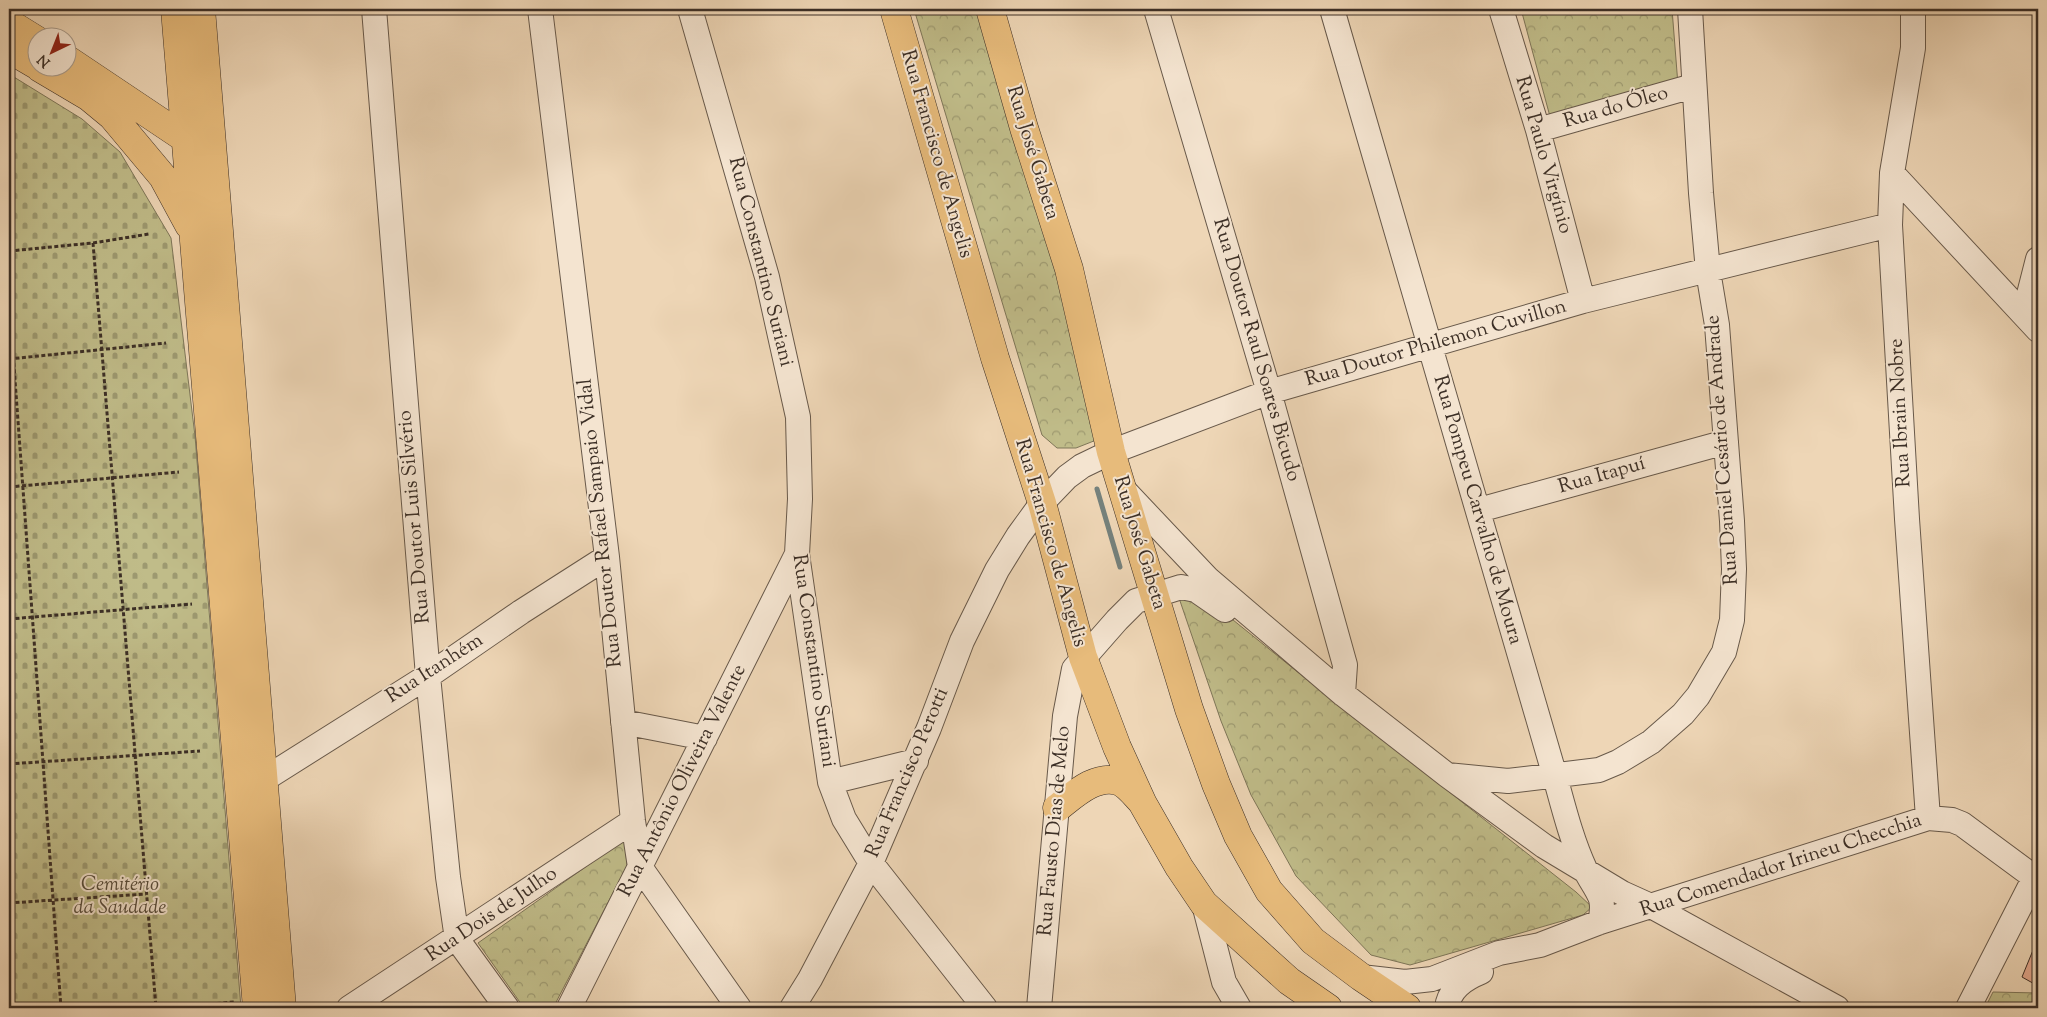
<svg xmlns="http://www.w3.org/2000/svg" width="2047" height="1017" viewBox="0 0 2047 1017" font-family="'Sorts Mill Goudy',serif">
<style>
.cemetery{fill:url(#cemetery-stones);stroke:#7e7658}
.park{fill:url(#park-crowns);stroke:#7e7658}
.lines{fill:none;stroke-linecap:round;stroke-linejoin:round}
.stream{stroke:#75817c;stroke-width:5}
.building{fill:#e5a98e;stroke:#3c2f26}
.minor-casing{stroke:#68594a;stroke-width:26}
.major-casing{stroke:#3c2f26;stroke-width:29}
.path{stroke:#3c2f26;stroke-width:3;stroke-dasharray:4 2.5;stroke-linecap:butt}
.minor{stroke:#f4e4d0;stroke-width:24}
.major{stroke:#e7bb7b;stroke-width:28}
.labels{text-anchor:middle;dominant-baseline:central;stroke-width:4;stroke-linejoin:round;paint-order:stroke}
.street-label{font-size:20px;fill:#3c2f26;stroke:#f4e4d0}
.park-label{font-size:20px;font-style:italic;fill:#564b3a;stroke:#f4e4d0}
</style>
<defs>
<pattern id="cemetery-stones" width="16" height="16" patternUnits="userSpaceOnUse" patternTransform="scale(1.25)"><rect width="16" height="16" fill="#c0bc89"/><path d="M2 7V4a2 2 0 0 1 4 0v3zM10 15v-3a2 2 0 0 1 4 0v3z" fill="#9d9970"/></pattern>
<pattern id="park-crowns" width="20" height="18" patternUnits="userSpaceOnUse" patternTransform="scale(1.25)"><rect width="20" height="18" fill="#c0bc89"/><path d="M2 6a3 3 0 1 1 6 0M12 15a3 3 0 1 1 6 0" fill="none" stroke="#9d9970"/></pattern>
</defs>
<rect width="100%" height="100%" fill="#eed6b6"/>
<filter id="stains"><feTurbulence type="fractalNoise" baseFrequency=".004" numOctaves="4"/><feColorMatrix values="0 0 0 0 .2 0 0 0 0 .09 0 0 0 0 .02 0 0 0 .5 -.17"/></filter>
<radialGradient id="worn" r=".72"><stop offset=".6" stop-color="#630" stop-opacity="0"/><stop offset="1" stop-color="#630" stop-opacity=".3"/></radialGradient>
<path class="cemetery" d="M9 74 82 119 120 152 171 238 195 436 241 1008H9Z"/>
<path class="park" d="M914 9H983L1104 437 1076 448H1057L1042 435Z
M1521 9H1672L1678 85 1552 124Z
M1179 598 1212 603 1310 682 1576 892 1592 907 1583 915 1410 965 1371 955 1296 876 1251 795 1221 721Z
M625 839 627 866 553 1008H524L478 943Z
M1993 992 2038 993V1008H1985Z"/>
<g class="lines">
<path class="stream" d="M1097 489 1120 567"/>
</g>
<path class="building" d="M2038 938V986L2022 977Z"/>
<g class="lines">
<g class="minor-casing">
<path id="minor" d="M374 9 428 676 448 877 457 939 507 1008
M540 9 607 557 633 821 640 867 739 1008
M690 9 767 277 798 417 800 499 797 554 830 782 844 819 871 863 985 1008
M1156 9 1269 392 1345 665 1343 694
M1332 9C1406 264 1482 518 1554 773 1563 805 1571 839 1585 869 1589 879 1597 888 1601 899 1603 907 1602 914 1600 922
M1501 9 1538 130 1583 301
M1913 9V48L1892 173 1890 225 1907 519 1928 818
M1538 130 1693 86
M1892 173 2038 330
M2024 314 2038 259
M1122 488 1208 579 1343 694 1447 775 1544 846 1622 893 1653 907 1837 1008
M1479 510 1726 442
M623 722 705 738
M1447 775 1508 781 1599 770 1618 762 1651 742 1683 714 1698 696 1724 652 1732 620 1734 569 1732 521 1717 325 1708 271 1701 193 1690 9
M263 780 428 676 521 612 607 557
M830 782 916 761
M1204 904 1224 982 1239 1008
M1361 977 1405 982 1432 979 1499 953 1540 945 1600 922 1928 818 1952 820 1962 824 2038 880
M349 1008 633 821
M569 1008 797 554
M792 1008 810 979 871 863 929 728 962 641 997 570 1018 536 1042 503 1067 477 1082 466 1111 452 1269 392 1583 301 1890 225
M1039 1008 1065 716 1074 669 1117 620 1136 601 1181 587 1196 590 1225 610
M1447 1008C1449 989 1464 979 1481 972
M1968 1008 2038 871"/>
</g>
<g class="major-casing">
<path id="major" d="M175 9 257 1008
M201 9 282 1008
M894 9 995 358 1042 503 1083 657 1117 747 1143 804 1179 867 1204 904 1289 981 1328 1008
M990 9 1024 128 1069 269 1111 452 1189 709 1216 784 1238 836 1269 891 1313 941 1361 977 1407 1008
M9 23 38 41
M9 49 38 66
M68 60 186 139 194 147
M40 68 89 97 112 116 163 177 189 225
M1057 808C1073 796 1095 774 1118 781 1127 784 1135 795 1142 802"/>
</g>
<path class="path" d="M93 243 156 1008
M9 251 93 243 149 234
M9 298 61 1008
M9 359 166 343
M9 487 179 472
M9 619 192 604
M9 764 200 751
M9 903 146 894
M165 1008 234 1002"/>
<use href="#minor" class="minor"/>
<use href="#major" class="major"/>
</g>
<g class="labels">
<g class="street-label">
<text transform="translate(1616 108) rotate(-16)">Rua do Óleo</text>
<text transform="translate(1032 153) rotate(73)">Rua José Gabeta</text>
<text transform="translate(936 154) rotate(74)">Rua Francisco de Angelis</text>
<text transform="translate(1543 155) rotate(74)">Rua Paulo Virgínio</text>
<text transform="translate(760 262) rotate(76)">Rua Constantino Suriani</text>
<text transform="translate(1436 344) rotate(-16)">Rua Doutor Philemon Cuvillon</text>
<text transform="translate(1256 350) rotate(74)">Rua Doutor Raul Soares Bicudo</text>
<text transform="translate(1901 413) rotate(-93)">Rua Ibrain Nobre</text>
<text transform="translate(1723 450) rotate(-94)">Rua Daniel Cesário de Andrade</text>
<text transform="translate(1602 476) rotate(-16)">Rua Itapuí</text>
<text transform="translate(1477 510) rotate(74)">Rua Pompeu Carvalho de Moura</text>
<text transform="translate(415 517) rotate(-95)">Rua Doutor Luis Silvério</text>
<text transform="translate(601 523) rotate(-96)">Rua Doutor Rafael Sampaio Vidal</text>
<text transform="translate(1050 543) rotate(74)">Rua Francisco de Angelis</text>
<text transform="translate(1139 543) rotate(73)">Rua José Gabeta</text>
<text transform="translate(813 661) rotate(82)">Rua Constantino Suriani</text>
<text transform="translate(435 669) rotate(-33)">Rua Itanhém</text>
<text transform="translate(908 773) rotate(-67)">Rua Francisco Perotti</text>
<text transform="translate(683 781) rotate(-63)">Rua Antônio Oliveira Valente</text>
<text transform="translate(1055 831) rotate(-85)">Rua Fausto Dias de Melo</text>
<text transform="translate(1781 866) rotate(-18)">Rua Comendador Irineu Checchia</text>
<text transform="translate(492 915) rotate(-34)">Rua Dois de Julho</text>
</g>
<g class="park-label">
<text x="120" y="885">Cemitério<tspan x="120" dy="23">da Saudade</tspan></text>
</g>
</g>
<rect width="2047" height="1017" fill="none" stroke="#eed6b6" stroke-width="30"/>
<rect x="10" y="10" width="2027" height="997" fill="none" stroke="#3c2f26" stroke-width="2.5"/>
<rect x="15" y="15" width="2017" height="987" fill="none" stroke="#3c2f26"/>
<g transform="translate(52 52) rotate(223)"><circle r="24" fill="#f4e4d0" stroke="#aa9c8c"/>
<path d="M0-4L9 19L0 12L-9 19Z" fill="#8f2418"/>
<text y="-8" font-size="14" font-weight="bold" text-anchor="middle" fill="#3c2f26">N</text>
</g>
<rect width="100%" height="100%" filter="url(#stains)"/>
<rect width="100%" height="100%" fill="url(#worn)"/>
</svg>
